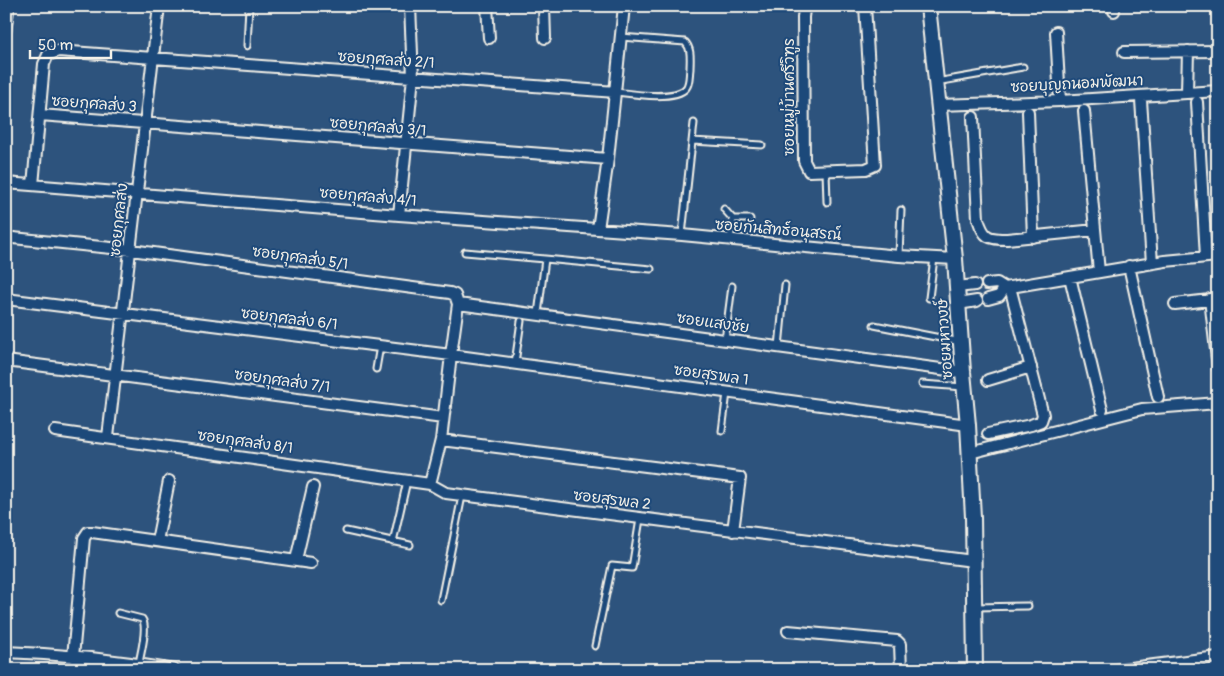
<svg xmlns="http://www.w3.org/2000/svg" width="1224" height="676" viewBox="0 0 1224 676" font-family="Pangolin,'Playpen Sans Thai',sans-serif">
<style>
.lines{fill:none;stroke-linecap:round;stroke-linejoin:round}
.lane-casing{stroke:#f4f1e8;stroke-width:9}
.street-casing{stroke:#f4f1e8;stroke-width:14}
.secondary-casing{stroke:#f4f1e8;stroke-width:18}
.lane{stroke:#1f4a7a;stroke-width:5}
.street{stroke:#1f4a7a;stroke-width:10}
.secondary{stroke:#1f4a7a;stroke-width:14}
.labels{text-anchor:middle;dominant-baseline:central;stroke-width:4;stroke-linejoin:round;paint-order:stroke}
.street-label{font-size:15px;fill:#f4f1e8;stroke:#1f4a7a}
</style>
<rect width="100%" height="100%" fill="#2d537d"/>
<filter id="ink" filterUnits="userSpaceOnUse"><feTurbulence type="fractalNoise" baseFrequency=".02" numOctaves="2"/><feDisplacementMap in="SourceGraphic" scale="10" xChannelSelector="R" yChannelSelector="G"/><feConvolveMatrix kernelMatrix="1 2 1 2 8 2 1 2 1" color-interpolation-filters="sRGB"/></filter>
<g filter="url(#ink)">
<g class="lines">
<g class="lane-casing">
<path id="lane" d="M6 45 11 6
M247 46 249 6
M936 82 1023 67
M616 92C632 94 675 101 686 88 690 83 689 75 690 69 690 60 692 49 685 42L621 37
M692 141 762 145
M826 171 827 202
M724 209 733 219 730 240
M733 219H750
M682 235 694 123
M465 252 545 259
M899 255 901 210
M929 298 934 258
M538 314 545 259 651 269
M874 325 961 342
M725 340 732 286
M779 347 785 285
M515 363 521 321
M376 369 380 346
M922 384 964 387
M722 431 727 393
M346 531 410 545
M393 542 407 481
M441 600 462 496
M976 607 1028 606
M118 613 142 619C148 627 141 652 139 663
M595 646 612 566 632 568 640 519"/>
</g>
<g class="street-casing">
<path id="street" d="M487 6 489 38
M544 6 545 38
M808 6 804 10 803 17 804 161 809 171 866 169 875 165 865 6
M1114 11V6
M1056 32 1060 101
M1124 52 1218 51
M1187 92 1188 51
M1141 100 1152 263
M1197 102 1206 257
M938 105 1060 101 1218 91
M1084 111 1099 272
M1028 112 1033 237
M40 115 608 159
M973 117 978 219C984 238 988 239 1007 239L1095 230
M6 183 399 215 682 235 899 256 955 259
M33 185 44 64 48 55 58 51 616 92
M399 215 413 77 410 6
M598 229 608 159 624 6
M13 238 131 250 450 293 455 295 458 304 451 355 441 440 430 484 446 493 973 561
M1129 266 1158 397
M1070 277 1102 410
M987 284 997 283 1005 288 1165 261 1218 256
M957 287 975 285
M6 299 451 355 968 425
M988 299 999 296 1005 288
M1210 299 1218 368
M458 304 963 372
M958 304 977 301
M1175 304 1218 299
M6 361 443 418
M988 380 1031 367
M55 431 430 484
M988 434 1031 425 1041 421 1043 415 1010 287
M108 437 159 6
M441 440 740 478 733 531
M970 453 1142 409 1218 403
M157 541 169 481
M296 560 313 487
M788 631 897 641 900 644 901 670
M6 652C63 654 119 660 175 670
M73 657 84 538 88 532H92L311 563
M1114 670 1218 657"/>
</g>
<g class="secondary-casing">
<path id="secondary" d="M928 6 955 259 963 372 968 425 973 517 975 670"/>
</g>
<use href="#lane" class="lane"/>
<use href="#street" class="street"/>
<use href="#secondary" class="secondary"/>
</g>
</g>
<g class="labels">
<g class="street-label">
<text transform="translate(386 60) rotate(4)">ซอยกุศลส่ง 2/1</text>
<text transform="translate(1077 84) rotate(-3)">ซอยบุญถนอมพัฒนา</text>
<text transform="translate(789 97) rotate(-90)">ซอยหมู่บ้านศรีวิฑูร</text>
<text transform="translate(94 104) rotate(4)">ซอยกุศลส่ง 3</text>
<text transform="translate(378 127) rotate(5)">ซอยกุศลส่ง 3/1</text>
<text transform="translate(368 197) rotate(5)">ซอยกุศลส่ง 4/1</text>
<text transform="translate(119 220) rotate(-84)">ซอยกุศลส่ง</text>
<text transform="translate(778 230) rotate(5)">ซอยกันสิทธ์อนุสรณ์</text>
<text transform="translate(300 258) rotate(8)">ซอยกุศลส่ง 5/1</text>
<text transform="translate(289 319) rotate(7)">ซอยกุศลส่ง 6/1</text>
<text transform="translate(713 323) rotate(8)">ซอยแสงชัย</text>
<text transform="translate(945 339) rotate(-94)">ซอยมหาวงษ์</text>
<text transform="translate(711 375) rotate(8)">ซอยสุรพล 1</text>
<text transform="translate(282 381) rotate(8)">ซอยกุศลส่ง 7/1</text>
<text transform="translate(245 442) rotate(8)">ซอยกุศลส่ง 8/1</text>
<text transform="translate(612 500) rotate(7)">ซอยสุรพล 2</text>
</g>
</g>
<rect width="1224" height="676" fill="none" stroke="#1f4a7a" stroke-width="25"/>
<rect x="12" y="12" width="1199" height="651" fill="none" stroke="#f4f1e8" stroke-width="2" filter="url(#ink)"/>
<path d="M30 50v8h81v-8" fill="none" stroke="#f4f1e8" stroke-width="2.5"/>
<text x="38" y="50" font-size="15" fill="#f4f1e8" stroke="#1f4a7a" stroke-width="4" paint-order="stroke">50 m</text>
</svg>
